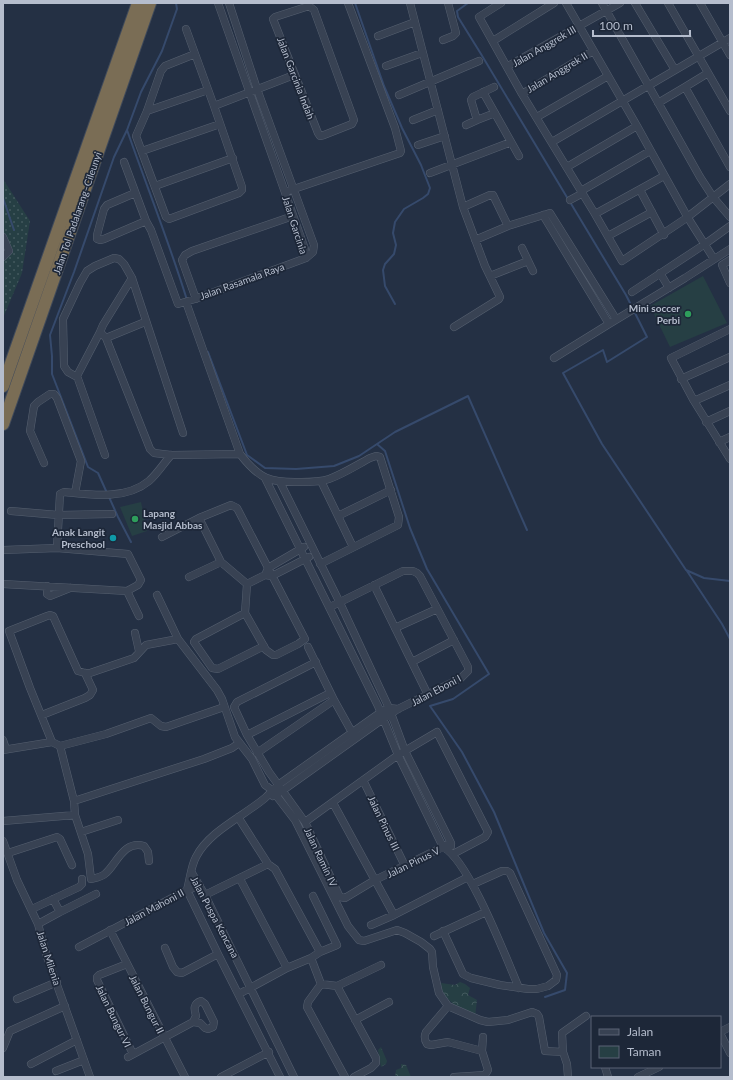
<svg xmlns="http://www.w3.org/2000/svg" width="733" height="1080" viewBox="0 0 733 1080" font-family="Lato,sans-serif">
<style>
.grass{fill:url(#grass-dots)}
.forest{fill:url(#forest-crowns)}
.park{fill:#263f44}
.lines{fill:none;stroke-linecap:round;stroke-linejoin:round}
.stream{stroke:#364a6c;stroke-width:2}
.minor-casing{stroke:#566070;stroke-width:8}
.motorway-casing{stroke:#404a5a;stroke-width:14}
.minor{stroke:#384253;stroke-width:7}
.motorway{stroke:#7a6d55;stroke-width:12}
.leisure-dot{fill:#2e9e5b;stroke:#1d2738;stroke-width:1.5}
.culture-dot{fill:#0f9aa8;stroke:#1d2738;stroke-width:1.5}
.labels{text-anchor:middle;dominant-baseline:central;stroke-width:3.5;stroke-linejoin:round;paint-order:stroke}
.street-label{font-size:10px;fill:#b5bdcd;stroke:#1d2738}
.poi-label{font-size:10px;font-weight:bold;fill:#b5bdcd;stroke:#1d2738;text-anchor:end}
</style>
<defs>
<pattern id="grass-dots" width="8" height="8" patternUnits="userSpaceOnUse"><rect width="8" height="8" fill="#263f44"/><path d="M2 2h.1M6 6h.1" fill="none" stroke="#43595e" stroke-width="1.8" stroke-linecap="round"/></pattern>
<pattern id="forest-crowns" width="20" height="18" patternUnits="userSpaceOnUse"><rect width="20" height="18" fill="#263f44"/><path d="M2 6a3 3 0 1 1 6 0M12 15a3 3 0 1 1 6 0" fill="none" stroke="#43595e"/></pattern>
</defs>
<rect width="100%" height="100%" fill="#243044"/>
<path class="grass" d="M3 179 30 221 22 273 3 318Z"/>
<path class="forest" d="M460 982 465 984 470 988 468 995 477 1000 475 1017C461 1009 441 1000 441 983L455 985Z
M381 1047 387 1061 386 1064 381 1067 378 1050Z
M401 1064 406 1065 411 1077H395L396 1070 401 1068Z"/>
<path class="park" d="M703 276 727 323 670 347 650 306Z
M141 502 147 531 132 536 120 507Z"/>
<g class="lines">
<path class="stream" d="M355 3 384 86 402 128 421 165 430 188 428 194 423 198 404 209 395 222 393 233 396 245 394 254 385 264 383 270 385 286 395 304
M468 3 457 11 458 17 481 54 568 199
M127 130C147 187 169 242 187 300
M3 198 14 230
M570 202 626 295 647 337 607 362 603 350 563 373 602 444 686 570 704 578 730 581
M208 352 247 455 265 468 296 469 334 466 359 456 395 432 468 396 527 530
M377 444 385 451 410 528 427 569 489 674 453 699 430 706 462 752 494 812 544 933 567 973 565 990 545 997
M107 493 98 473 88 467 52 374V356L50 335 74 272 114 157 127 130 141 92 162 51 177 9 176 3
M109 497 118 517 131 542
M687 571 722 624 730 639"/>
<g class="minor-casing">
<path id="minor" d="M218 3 305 249 306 258
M410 3 463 207 485 266 500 297 499 299 454 327
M501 3 479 17 522 94 595 214
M566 3 637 126 688 218 714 259
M602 3 700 177 713 197 730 217
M635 3 675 70
M668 3 730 111
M700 3 730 55
M309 6 314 10 354 120 352 124 324 135 320 136 318 133 273 19 275 17Z
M186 29 214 106
M378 36 415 22
M443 40 453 36 456 33 448 3
M493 41 554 3
M195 54 165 66 161 71 147 111 136 136 166 217 169 219 239 193 242 190V187L214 106 294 75
M386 66 422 53
M508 66 620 3
M708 73 685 87 730 167
M494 87 473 97 471 100 477 120 495 113
M483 92 519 156
M522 94 593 51
M399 95 479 61
M658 103 685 87
M147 111 208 90
M537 117 608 76
M413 120 438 110
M466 125 477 120
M552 142 730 38
M418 145 445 136
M142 151 220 124
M124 162 146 221
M567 167 637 126
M430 173 511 142
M664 176 595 214 622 261 685 219 730 184
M155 186 233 158
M640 190 664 235
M581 191 650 151
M285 192 400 153 401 151 395 128 348 3
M135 193 107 205 104 209 97 235V239L100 240 104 239 146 221 151 230 178 304 195 299 306 258 313 252 314 245 257 89 229 3
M570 200 583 193
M463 207 490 195H493L508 226
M543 215 609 324 685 278 730 249
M608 236 652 212
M3 237 9 251 3 257
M475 240 508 226 550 213 616 319
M522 248 533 271
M730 260 722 265 730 283
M660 273 669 288
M490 276 528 261
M132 278 103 325 100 332 106 338 150 449 154 453 171 455 240 454
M632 292 705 244 730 226
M196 299 182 260 185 255 192 251 293 216
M186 302 240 454C259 479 270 483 301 482 310 482 320 482 329 479 343 474 357 465 370 458L376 456 380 457 399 517 398 525 320 564
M730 329 671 358 694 401 730 459
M100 332 77 376 105 455
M106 338 145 322
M554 358 609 324
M77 377 68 372 64 366 63 319 80 283 87 271 95 266 114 258 119 259 124 264 132 278 183 433
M681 379 730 357
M694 401 730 385
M706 422 730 411
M719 442 730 437
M44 463 30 431 34 406 38 402 50 394H54L57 398 81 461 75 493
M265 478 378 706 398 755 443 847C469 860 506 958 519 988
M321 481 353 547
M280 482 340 603 389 708 405 751 451 843V846
M11 511 58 515 112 514
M338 516 391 490
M162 537 199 518
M57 548 128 554 141 580 138 585 127 591
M3 550 57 548 60 494 64 492C92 495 126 500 149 481 157 474 164 463 171 455
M266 573 268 568 304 547
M189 577 221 562
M3 584 127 591 139 616
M247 584 245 613 196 639 194 642 212 668 218 669 264 646
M247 584 265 575 272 576 309 557
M374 585 428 695
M47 586V594L50 596 70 588
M157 595 178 639 217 690 222 699 235 737 252 759 265 785 272 790 295 820 348 926 359 940 364 941 397 930 405 933 421 942 430 949 432 952 433 967 439 993 448 1006 480 1020 488 1022 508 1020 532 1012 537 1014 539 1017 545 1051 563 1052 567 1064 568 1077
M245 613 266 650 273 655H276L298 644 305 639 237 508 231 505 199 518 221 562 247 584
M395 628 437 609
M135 633 139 651
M308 647 334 700 354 736
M316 662 237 702 234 707 247 735 269 772 305 822 338 893 340 897 345 898 375 880 451 843
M412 662 454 640
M42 715 85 698 90 695 93 690 85 673
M247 735 330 693
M3 740 6 749
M52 742 30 688 9 631 47 616 50 615 53 616 78 671 85 673H90L134 658 146 645 178 639
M60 746 106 734 151 718 161 726 166 727 224 707
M3 750 52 742 60 746 74 801 75 815 3 821
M257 753 334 700
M363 780 405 866
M273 796 282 791 383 719 398 709 461 678 468 671V667L420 576 417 573 413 571H403L330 607
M74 801 204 759 232 748 239 743
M333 803 394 915
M75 815 88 854 91 879C96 878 102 877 106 873 117 863 124 840 144 846L148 852 149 861
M238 817 268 864
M305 822 398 755 437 732 488 832 485 837 453 854
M81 832 118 820
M3 841 17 880 38 924 47 957 90 1077
M8 853 57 837 60 839 72 865
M192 873 205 895 294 1077
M240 879 287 968
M205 895 268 864 275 869 320 952 311 958 321 984 337 986 376 1058V1063L371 1068 354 1077
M313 896 337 945 320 952
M53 899 60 912 96 894
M32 909 79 887 82 884V879
M38 924 60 912
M371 925 394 915 468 877
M110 930 185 1077
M443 931 463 974 471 978 500 985 528 989H537L548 986 556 980 557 975 510 873 507 871H502L473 884
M434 936 486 912
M79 947 187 890 200 886
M165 948 173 967 177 972 182 973 218 954
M127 964 99 975 97 977V980L133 1054
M321 984 308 1002 307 1007 345 1077
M337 986 381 965
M239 994 287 968 311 958
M17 999 57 982
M448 1006 426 1032C424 1036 424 1039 427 1044L431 1045 448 1042 482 1051 488 1070 485 1075 454 1077
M355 1020 389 1002
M720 1032 730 1027
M720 1033 730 1053
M3 1048 10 1031 65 1006
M482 1051 483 1037
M563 1052 562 1033 586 1016
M128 1057 193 1022 200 1023 205 1028 208 1029 213 1027 214 1022 205 1004 201 1001C193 1004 194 1009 196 1016L193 1022
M31 1064 77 1040
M605 1067 608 1077
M56 1071 84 1060
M221 1077 269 1052
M280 1077 218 954 187 890C190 879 191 866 196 857 209 831 244 816 265 798 270 794 273 789 278 785L381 712 389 708 398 709
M638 1077 659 1067"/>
</g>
<g class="motorway-casing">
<path id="motorway" d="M3 386 138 3
M3 424 150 3"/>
</g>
<use href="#minor" class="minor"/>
<use href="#motorway" class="motorway"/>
</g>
<g class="leisure-dot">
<circle cx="688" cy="314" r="4"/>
<circle cx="135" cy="519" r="4"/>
</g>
<circle class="culture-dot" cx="113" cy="538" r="4"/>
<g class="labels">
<g class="street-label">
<text transform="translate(544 46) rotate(-30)">Jalan Anggrek III</text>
<text transform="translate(557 72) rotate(-31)">Jalan Anggrek II</text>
<text transform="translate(296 78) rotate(69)">Jalan Garcinia Indah</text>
<text transform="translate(77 213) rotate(-71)">Jalan Tol Padalarang–Cileunyi</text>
<text transform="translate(295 225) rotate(72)">Jalan Garcinia</text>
<text transform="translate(242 281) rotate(-20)">Jalan Rasamala Raya</text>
<text transform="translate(436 690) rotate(-28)">Jalan Eboni I</text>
<text transform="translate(384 823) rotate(64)">Jalan Pinus III</text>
<text transform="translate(321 857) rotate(65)">Jalan Ramin IV</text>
<text transform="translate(413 862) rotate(-26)">Jalan Pinus V</text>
<text transform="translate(154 907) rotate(-28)">Jalan Mahoni II</text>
<text transform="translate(215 917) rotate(62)">Jalan Puspa Kencana</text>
<text transform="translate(49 958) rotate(72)">Jalan Milenia</text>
<text transform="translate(147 1004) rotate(63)">Jalan Bungur II</text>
<text transform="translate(114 1016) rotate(64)">Jalan Bungur VI</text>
</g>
<g class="poi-label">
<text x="680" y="308">Mini soccer<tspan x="680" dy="12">Perbi</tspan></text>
<text x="143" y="513" text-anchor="start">Lapang<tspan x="143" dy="12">Masjid Abbas</tspan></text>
<text x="105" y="532">Anak Langit<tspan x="105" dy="12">Preschool</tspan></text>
</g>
</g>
<rect width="733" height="1080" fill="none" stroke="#b5bdcd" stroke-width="8"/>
<rect x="591" y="1016" width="130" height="52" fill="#1d2738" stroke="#5a6374"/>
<rect x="599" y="1029" width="20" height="6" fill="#384253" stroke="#5a6374"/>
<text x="627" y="1036" font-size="12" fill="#b5bdcd">Jalan</text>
<rect x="599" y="1046" width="20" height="12" fill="#263f44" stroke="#5a6374"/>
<text x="627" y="1056" font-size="12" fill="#b5bdcd">Taman</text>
<path d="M593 30v6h97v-6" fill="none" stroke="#b5bdcd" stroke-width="2"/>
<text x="599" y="30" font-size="12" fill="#b5bdcd" stroke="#1d2738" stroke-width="3" paint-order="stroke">100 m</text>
</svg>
